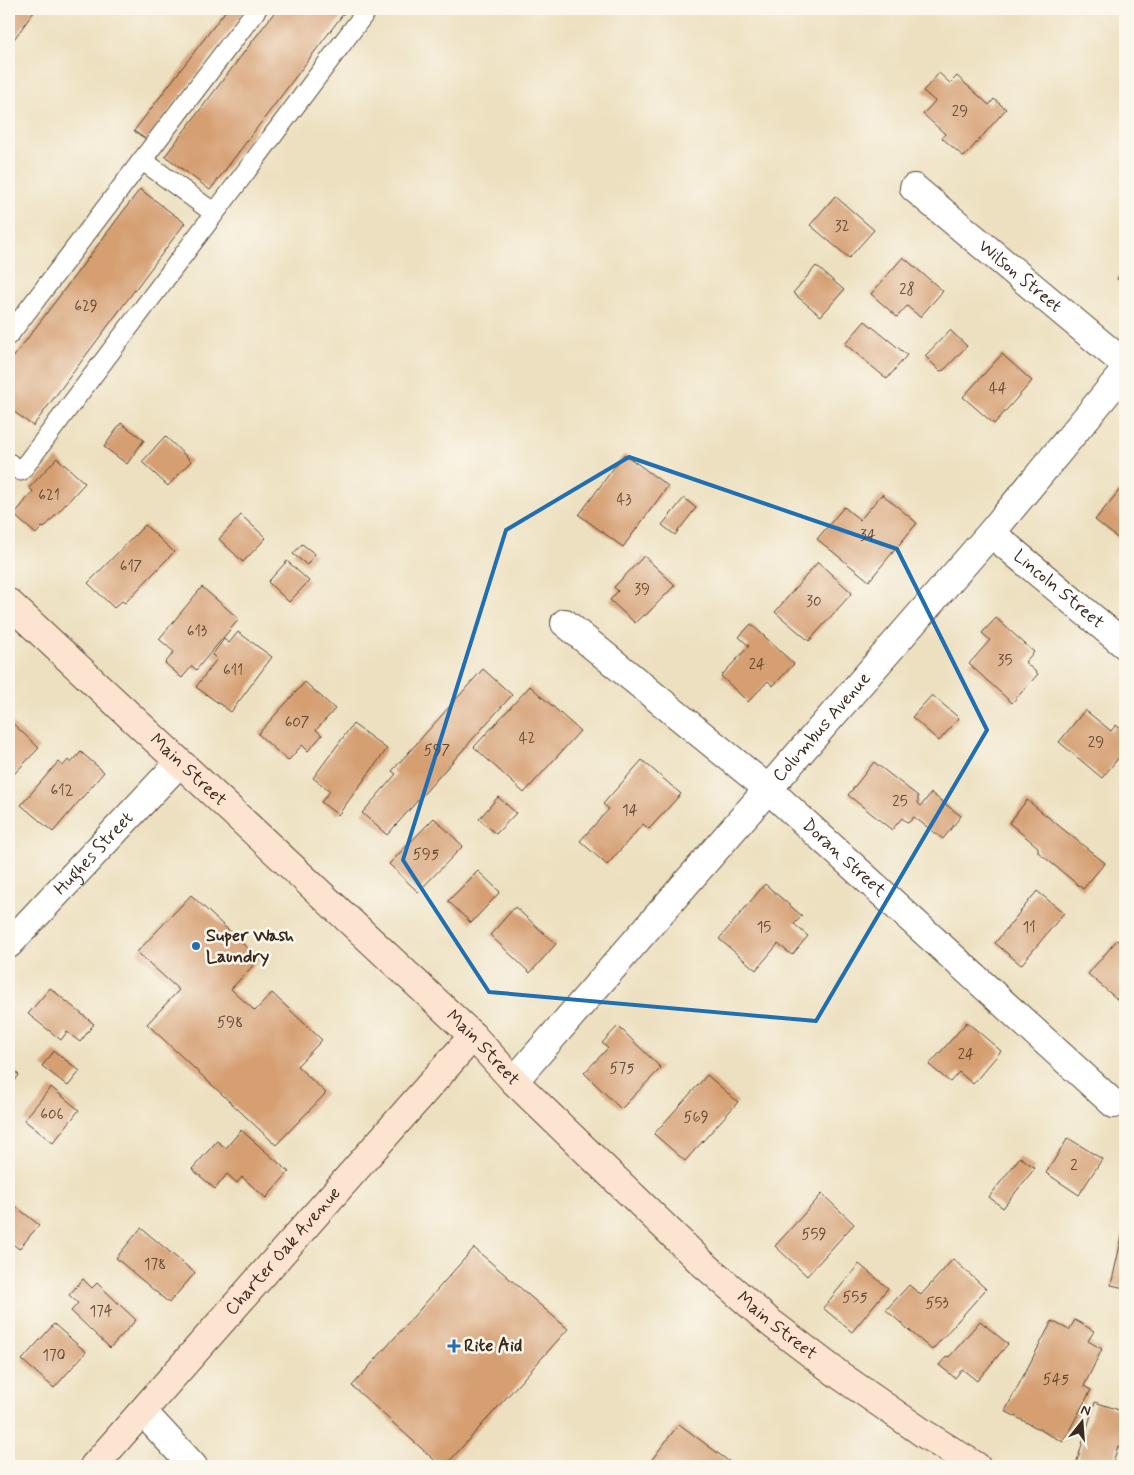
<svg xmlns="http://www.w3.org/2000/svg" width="1134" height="1475" viewBox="0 0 1134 1475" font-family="Mynerve,sans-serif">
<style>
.building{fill:#d59f72}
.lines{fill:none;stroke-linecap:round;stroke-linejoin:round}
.lane-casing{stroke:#564536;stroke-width:21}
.street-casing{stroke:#564536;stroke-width:30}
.secondary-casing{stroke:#564536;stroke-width:30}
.lane{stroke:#fff;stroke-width:19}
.street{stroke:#fff;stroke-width:28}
.secondary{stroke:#fde4d0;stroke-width:28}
.marked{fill:none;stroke:#1f6fb2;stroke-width:4;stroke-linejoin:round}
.poi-dot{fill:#1f6fb2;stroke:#fbf7ec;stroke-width:2}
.labels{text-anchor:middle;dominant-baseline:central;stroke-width:5;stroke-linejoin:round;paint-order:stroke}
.number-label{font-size:15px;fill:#624733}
.street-label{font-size:18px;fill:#3b2a1e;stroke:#fbf7ec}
.poi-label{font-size:18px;font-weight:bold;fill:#3b2a1e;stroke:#fbf7ec;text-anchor:start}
</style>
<rect width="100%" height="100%" fill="#fbf7ec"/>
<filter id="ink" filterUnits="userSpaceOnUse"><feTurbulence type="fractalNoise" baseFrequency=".02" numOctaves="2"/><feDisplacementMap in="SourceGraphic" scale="10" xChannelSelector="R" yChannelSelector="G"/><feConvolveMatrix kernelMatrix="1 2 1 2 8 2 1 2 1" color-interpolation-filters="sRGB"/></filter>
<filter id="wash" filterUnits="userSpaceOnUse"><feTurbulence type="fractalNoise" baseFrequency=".0096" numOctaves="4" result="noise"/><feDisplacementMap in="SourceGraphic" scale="20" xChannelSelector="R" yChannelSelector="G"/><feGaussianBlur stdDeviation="1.12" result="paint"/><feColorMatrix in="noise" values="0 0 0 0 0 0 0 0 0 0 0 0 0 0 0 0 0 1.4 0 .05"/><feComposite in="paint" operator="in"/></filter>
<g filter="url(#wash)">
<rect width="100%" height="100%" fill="#ede0c0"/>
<g id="blocks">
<path class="building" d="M9 9H36L9 46Z
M227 9H246L147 140 134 131Z
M277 9H347L210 190 165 156Z
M939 73 950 83 957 76 989 105 994 99 1006 109 964 157 942 138 945 134 923 114 935 101 923 91Z
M140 189 185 223 33 426 9 408V363Z
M835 196 874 230 849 258 810 225Z
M903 257 943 291 920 317 907 306 897 317 871 294Z
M816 266 844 290 821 316 793 293Z
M1125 268V285L1117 279Z
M865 321 907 355 887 379 845 344Z
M950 330 967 346 944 370 940 371 925 356Z
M1002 354 1032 381 994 424 963 397Z
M121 423 144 440 127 464 104 447Z
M165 436 191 461 168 486 142 462Z
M624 454 668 486 623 547 579 515Z
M57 458 85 483 44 528 42 527 36 534 14 515 33 491 29 488Z
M1122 487 1125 490V544L1095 520Z
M882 494 917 523 869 581 817 539 844 507 860 520Z
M684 498 696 508 675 535 662 525Z
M241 515 266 538 243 562 219 539Z
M145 525 174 552 125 603 122 601 114 608 88 583Z
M302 544 315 554 307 565 293 554Z
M644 556 675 585 646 615 642 616 635 623 610 600 618 591 614 587Z
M287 561 309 581 289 602 268 582Z
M818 562 852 593 809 641 775 612Z
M202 587 239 619 196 670 192 666 182 678 165 663 174 652 159 639Z
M996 618 1034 652 1025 662 1038 674 1012 703 969 664 990 640 982 633Z
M751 624 794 664 773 686 768 681 748 702 721 676 749 646 739 637Z
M238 632 272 657 231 712 196 687 217 659 212 655 224 639 229 643Z
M483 669 512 695 387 835 362 813 396 774 392 771Z
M305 682 335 709 316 730 322 735 308 751 302 745 288 761 258 734Z
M530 686 580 731 524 793 474 747Z
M932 695 959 718 939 741 912 717Z
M1085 710 1111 731 1116 725 1125 733V750L1102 778 1059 742Z
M9 720 39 748 13 775 9 771Z
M353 724 387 749 338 815 321 802 330 791 313 778Z
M81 752 104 772 53 832 21 805 58 762 63 766 68 760 71 763Z
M642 760 681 794 649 829 643 824 607 865 580 841 609 809 603 804Z
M874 762 918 796V803L921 806 931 793 961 816 943 839 914 817 908 823 902 818 892 830 848 795Z
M498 797 516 813 496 834 479 819Z
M1027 800 1105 863 1083 889 1038 852V847L1009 823Z
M434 818 463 846 418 892 389 864Z
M478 871 500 892 471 923 448 901Z
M765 884 802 916 794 924 808 936 792 955 778 944 756 970 719 939Z
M1037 891 1064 913 1021 965 995 943Z
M191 895 259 959 231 989 255 1011 272 993 322 1040 297 1066 326 1093 276 1145 147 1024 179 990 137 952Z
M515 907 556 944 530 973 490 935Z
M1117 940 1125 948V1006L1088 974Z
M50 988 94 1024 80 1042 67 1032 61 1040 28 1014Z
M967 1022 1001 1051 973 1084 959 1072 950 1082 929 1065Z
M618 1026 661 1068 621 1109 584 1073 608 1048 602 1043Z
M54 1051 80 1071 68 1086 42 1066Z
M9 1067 19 1075 9 1088Z
M707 1075 738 1102 685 1161 654 1134Z
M51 1087 79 1110 53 1143 24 1120Z
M241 1130 289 1172 266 1198 242 1177 237 1183 227 1174 215 1189 192 1169 217 1141 226 1148Z
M1068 1138 1102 1159 1079 1195 1046 1173Z
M1020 1157 1035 1168 1003 1208 989 1197Z
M822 1194 854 1224 807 1276 775 1246Z
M9 1201 39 1225 19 1249 9 1241Z
M141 1228 195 1273 169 1303 116 1258Z
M1124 1228H1125V1288L1111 1285Z
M474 1248 568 1329 445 1466H441L352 1386Z
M953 1259 986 1289 932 1350 886 1310 909 1285 921 1295Z
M859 1264 888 1288 852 1332 823 1308Z
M83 1279 92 1288 97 1283 136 1320 110 1348 71 1311 78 1303 69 1295Z
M1075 1320 1094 1331 1088 1341 1102 1349 1084 1386 1091 1390 1063 1442 1005 1411 1052 1321 1069 1330Z
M980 1321 1008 1344 977 1381 962 1369 955 1378 939 1365 946 1357 950 1356Z
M54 1324 86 1352 54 1388 22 1360Z
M1095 1402 1125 1412V1419L1123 1425 1125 1426V1438L1123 1447 1118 1446 1112 1466H1085L1076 1464Z
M679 1424 735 1466H647Z"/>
</g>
</g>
<g filter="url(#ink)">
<use href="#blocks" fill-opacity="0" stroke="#564536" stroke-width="1"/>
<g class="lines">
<g class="lane-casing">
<path id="lane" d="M142 160 214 213
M9 335 257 9
M9 463 21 471 368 9"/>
</g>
<g class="street-casing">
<g id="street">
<path id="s1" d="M914 188 1125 364"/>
<path id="s2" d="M991 533 1125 645"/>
<path id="s3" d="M565 623 768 789 1114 1104"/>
<path id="s4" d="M9 944 179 763"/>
<path id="s5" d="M514 1081 991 533 1125 371"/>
<path d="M143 1412 193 1466"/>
</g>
</g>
<g class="secondary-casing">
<g id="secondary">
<path id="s6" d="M9 603 473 1036 514 1081 700 1261 771 1323 838 1374 926 1435 976 1466"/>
<path id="s7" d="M94 1466 473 1036"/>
</g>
</g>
<use href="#lane" class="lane"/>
<use href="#street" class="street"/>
<use href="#secondary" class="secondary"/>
</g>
</g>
<path class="marked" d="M629 457 897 549 987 730 816 1021 489 992 403 860 506 530Z"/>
<g class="poi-dot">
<circle cx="196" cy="946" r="5"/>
<path d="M451.5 1338.5h5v5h5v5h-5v5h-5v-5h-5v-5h5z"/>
</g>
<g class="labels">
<g class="number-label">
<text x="960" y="112">29</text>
<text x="842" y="227">32</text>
<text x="907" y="290">28</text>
<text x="86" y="307">629</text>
<text x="998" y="389">44</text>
<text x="49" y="496">621</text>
<text x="624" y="500">43</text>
<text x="868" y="536">34</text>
<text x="131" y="567">617</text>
<text x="642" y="590">39</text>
<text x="814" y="602">30</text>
<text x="197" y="632">613</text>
<text x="1005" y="661">35</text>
<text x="757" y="665">24</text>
<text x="233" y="671">611</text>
<text x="297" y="723">607</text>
<text x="527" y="739">42</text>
<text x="1096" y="743">29</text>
<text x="437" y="751">597</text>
<text x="62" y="791">612</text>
<text x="900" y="802">25</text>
<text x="630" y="811">14</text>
<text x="426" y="855">595</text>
<text x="764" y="928">15</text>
<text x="1029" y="928">11</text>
<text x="230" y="1023">598</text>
<text x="966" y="1055">24</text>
<text x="622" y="1069">575</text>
<text x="52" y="1115">606</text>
<text x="696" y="1118">569</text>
<text x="1074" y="1166">2</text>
<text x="814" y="1235">559</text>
<text x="155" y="1265">178</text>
<text x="855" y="1298">555</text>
<text x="937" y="1304">553</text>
<text x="101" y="1312">174</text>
<text x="54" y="1356">170</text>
<text x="1056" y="1380">545</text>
</g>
<g class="street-label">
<text stroke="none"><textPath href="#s1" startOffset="138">Wilson Street</textPath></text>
<text stroke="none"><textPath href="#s2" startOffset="88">Lincoln Street</textPath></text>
<text stroke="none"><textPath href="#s5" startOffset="469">Columbus Avenue</textPath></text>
<text stroke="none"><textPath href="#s6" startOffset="245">Main Street</textPath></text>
<text stroke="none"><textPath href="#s4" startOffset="124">Hughes Street</textPath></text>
<text stroke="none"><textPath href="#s3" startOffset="365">Doran Street</textPath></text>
<text stroke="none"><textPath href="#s6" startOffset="650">Main Street</textPath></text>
<text stroke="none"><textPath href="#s7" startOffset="286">Charter Oak Avenue</textPath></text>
<text stroke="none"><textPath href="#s6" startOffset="1055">Main Street</textPath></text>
</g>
<g class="poi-label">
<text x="206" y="936">Super Wash<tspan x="206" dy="21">Laundry</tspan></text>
<text x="464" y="1346">Rite Aid</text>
</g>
</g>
<rect width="1134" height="1475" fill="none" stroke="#fbf7ec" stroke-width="30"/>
<g transform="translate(1082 1422) rotate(17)" stroke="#fbf7ec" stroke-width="4" paint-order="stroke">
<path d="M0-4L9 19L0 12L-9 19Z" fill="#3b2a1e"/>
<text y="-8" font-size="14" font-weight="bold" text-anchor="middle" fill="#3b2a1e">N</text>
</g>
</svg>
